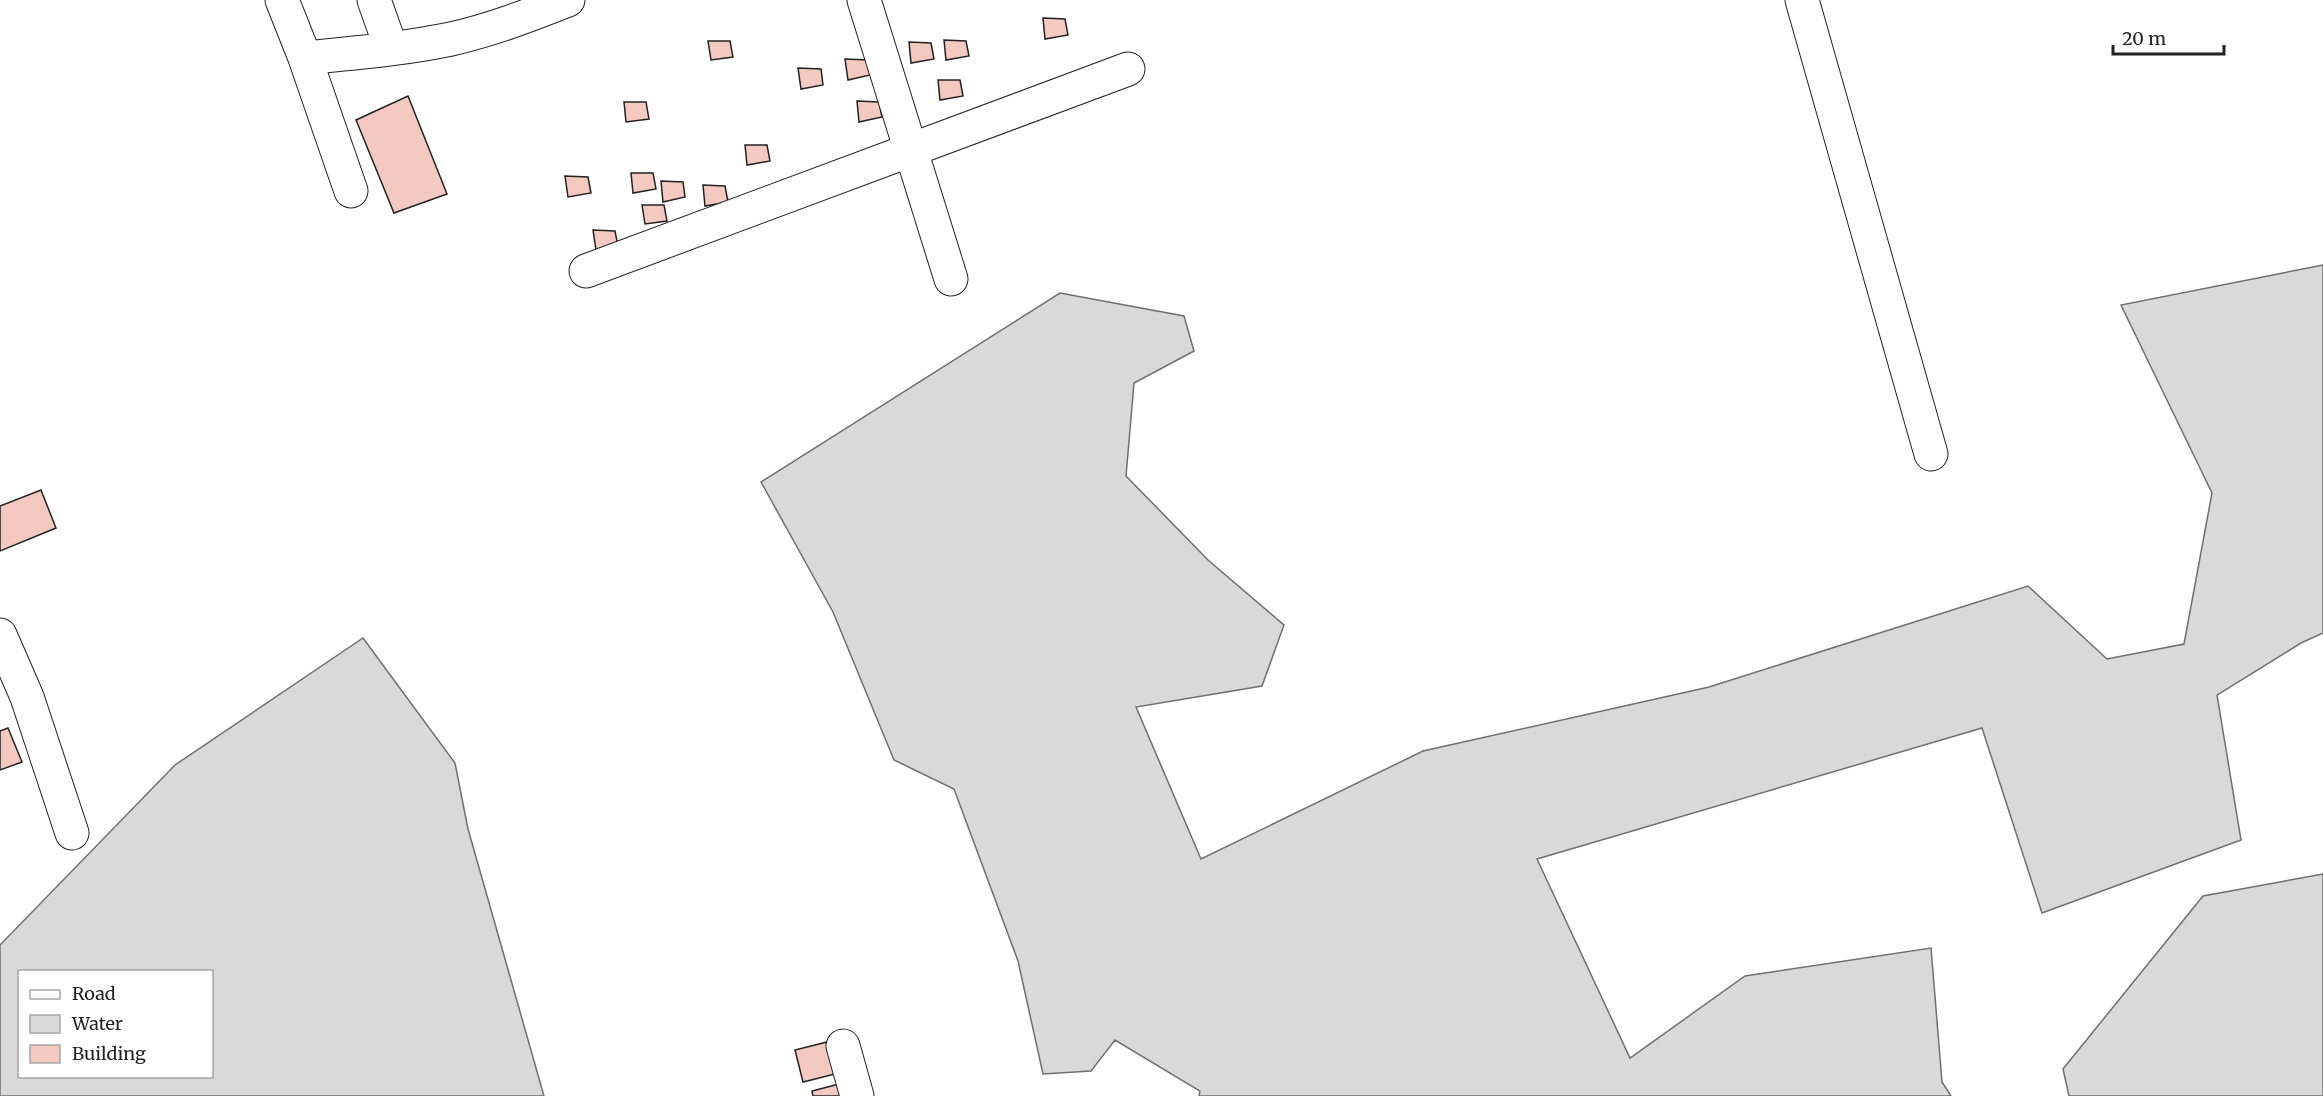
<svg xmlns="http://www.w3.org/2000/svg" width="2323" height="1096" viewBox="0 0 2323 1096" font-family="Merriweather,serif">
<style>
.water{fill:#d9d9d9;stroke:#6f6f6f;stroke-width:1.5;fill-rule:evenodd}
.building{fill:#f3c9c0;stroke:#222;stroke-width:1.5}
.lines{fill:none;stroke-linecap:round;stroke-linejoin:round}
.street-casing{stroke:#222;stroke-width:35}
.street{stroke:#fff;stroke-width:33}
</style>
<rect width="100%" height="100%" fill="#fff"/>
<path class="water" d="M2323 265V633L2301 643 2217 695 2241 840 2042 913 1982 728 1537 859 1630 1058 1745 976 1931 948 1942 1082 1951 1096H1199L1200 1091 1115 1040 1091 1071 1043 1074 1018 961 954 789 894 760 833 612 761 482 1060 293 1184 316 1194 351 1134 383 1126 476 1208 560 1284 625 1262 686 1136 707 1201 859 1423 751 1709 687 2028 586 2107 659 2184 644 2212 493 2121 305Z
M363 638 455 763 468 829 544 1096H0V945L175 765ZM20 972H212V1076H20Z
M2323 874V1096H2069L2063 1069 2203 896Z"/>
<path class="building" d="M1043 18 1065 19 1068 35 1045 39Z
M944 40 966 41 969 56 946 60Z
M708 41H730L733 57 711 60Z
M909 42 931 43 934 59 911 63Z
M845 59 868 60 870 75 848 80Z
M798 68 821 69 823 85 801 89Z
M938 80H960L963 96 940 100Z
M408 96 447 194 394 213 356 120Z
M857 101 879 102 882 117 859 122Z
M624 102H646L649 119 626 122Z
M745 145H767L770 161 747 165Z
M631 173H653L656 189 633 193Z
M565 176 588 177 591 193 568 197Z
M661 181 683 182 685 197 663 202Z
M703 185 725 186 728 202 705 206Z
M642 205H664L667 221 645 224Z
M593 230 615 231 618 246 596 250Z
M41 490 56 528 0 551V506Z
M8 728 22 762 0 770V731Z
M827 1042 835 1074 803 1082 795 1050Z
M843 1083 847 1096H813L812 1091Z"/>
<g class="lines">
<g class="street-casing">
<path id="street" d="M282 0 305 58 351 191
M374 0 391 48
M864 0 951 279
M1802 0 1931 454
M305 58C354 53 403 49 451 39 491 30 530 15 568 0
M586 271 1128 69
M0 635 27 697 72 833
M843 1046 857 1096"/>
</g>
<use href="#street" class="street"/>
</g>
<rect x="18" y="970" width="195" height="108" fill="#ffffff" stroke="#a7a7a7" stroke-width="1.5"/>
<rect x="30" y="990" width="30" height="9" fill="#ffffff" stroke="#a7a7a7" stroke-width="1.5"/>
<text x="72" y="1000" font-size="18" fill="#222222">Road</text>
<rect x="30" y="1015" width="30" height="18" fill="#d9d9d9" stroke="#a7a7a7" stroke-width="1.5"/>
<text x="72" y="1030" font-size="18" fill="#222222">Water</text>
<rect x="30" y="1045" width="30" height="18" fill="#f3c9c0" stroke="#a7a7a7" stroke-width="1.5"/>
<text x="72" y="1060" font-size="18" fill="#222222">Building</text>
<path d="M2113 45v9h111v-9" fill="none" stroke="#222222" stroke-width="3"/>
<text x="2122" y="45" font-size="18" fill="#222222" stroke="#ffffff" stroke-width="4.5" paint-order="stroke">20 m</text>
</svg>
